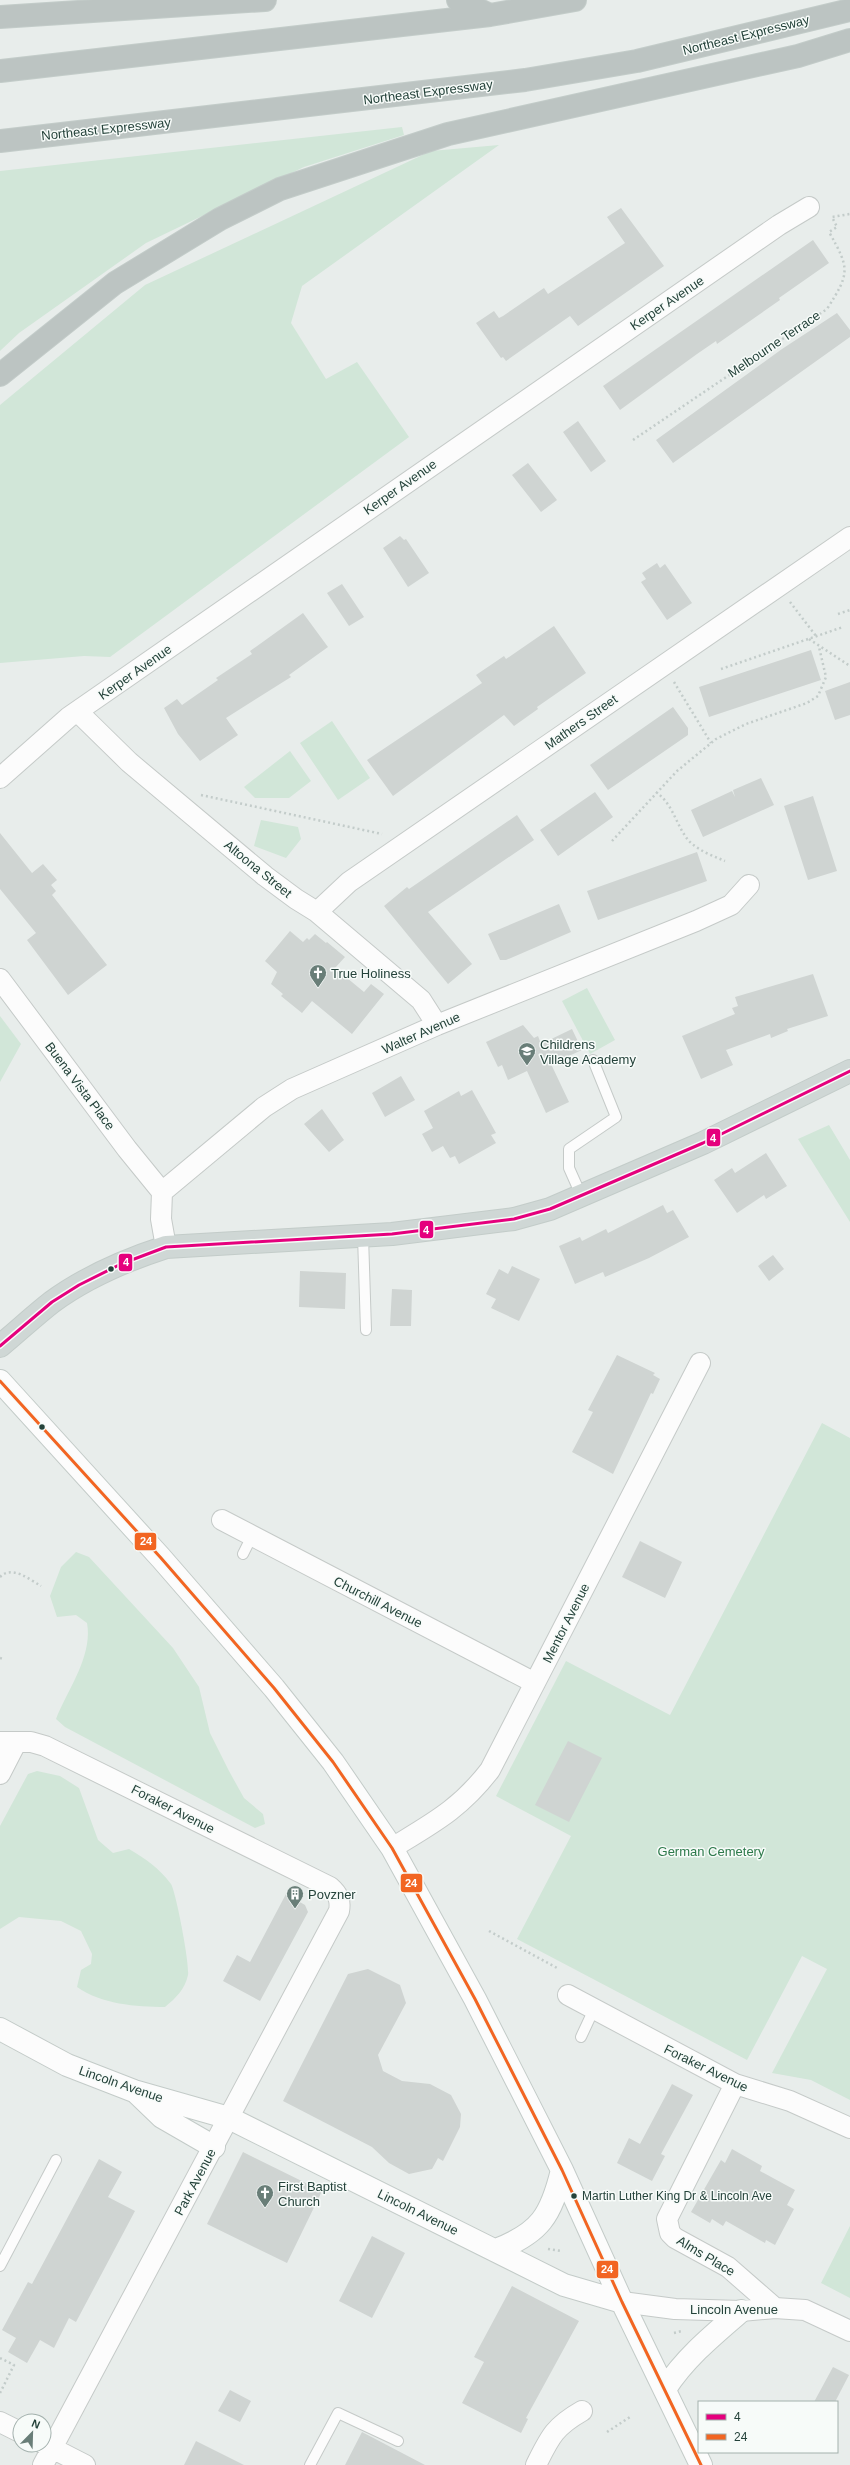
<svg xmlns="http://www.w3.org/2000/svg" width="850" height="2465" viewBox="0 0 850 2465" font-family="Helvetica,sans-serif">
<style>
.green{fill:#d1e6d8}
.building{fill:#cfd4d2}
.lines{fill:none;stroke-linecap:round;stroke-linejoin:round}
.lane-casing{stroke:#c5cac8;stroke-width:12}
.street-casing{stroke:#c5cac8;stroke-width:22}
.secondary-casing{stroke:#c3cbc8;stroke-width:24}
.primary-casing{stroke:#c3ccc9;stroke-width:24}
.highway-casing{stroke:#c3ccc9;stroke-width:24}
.path{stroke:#c3ccca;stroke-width:2.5;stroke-dasharray:2 3;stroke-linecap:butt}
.lane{stroke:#fcfcfc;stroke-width:10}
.street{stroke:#fcfcfc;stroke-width:20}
.secondary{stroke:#fcfcfc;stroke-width:22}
.primary{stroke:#cfd7d5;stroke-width:22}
.highway{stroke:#bcc4c2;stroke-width:22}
.bus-1-casing{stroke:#f7fbf9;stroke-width:6}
.bus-2-casing{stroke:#f7fbf9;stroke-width:6}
.bus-1{stroke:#e5007d;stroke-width:3}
.bus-2{stroke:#f26522;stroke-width:3}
.bus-dot{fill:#24423a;stroke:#f7fbf9;stroke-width:1.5}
.labels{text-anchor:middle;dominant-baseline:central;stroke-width:3;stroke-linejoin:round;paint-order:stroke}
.bus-label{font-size:12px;fill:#24423a;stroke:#f7fbf9;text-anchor:start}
.street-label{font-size:13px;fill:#24423a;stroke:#f7fbf9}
.poi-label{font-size:13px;fill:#24423a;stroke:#f7fbf9;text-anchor:start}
.park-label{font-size:13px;fill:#2d7a4b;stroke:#f7fbf9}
.line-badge{stroke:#f7fbf9;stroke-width:1.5}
.badge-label{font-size:11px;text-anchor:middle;font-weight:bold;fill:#fff}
</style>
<rect width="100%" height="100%" fill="#e8edeb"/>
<path class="green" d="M402 127 404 135 304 167 146 243 19 333 0 351V171Z
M499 145 302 286 291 323 326 379 357 362 409 437 110 657 84 656 0 663V405L145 285 431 151Z
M332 721 370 778 338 800 300 743Z
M290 751 311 781 289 798H255L244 787Z
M261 820 298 827 301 839 286 858 254 846Z
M587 988 615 1040 590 1054 562 1001Z
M0 1016 21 1044 0 1082Z
M829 1125 850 1160V1222L798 1139Z
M822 1423 850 1438V2100L811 2080 772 2073 827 1969 802 1956 747 2060 517 1939 571 1836 496 1796 566 1661 670 1715Z
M76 1552 89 1557 173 1648 199 1687 210 1733 229 1771 244 1798 263 1814 265 1824 255 1828 65 1727 56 1719C68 1689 93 1656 87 1623L76 1615 57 1617 50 1596 61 1567Z
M37 1771 60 1776 79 1788 98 1840 113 1853 129 1849C146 1859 159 1868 171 1884 176 1892 190 1965 188 1975 185 1989 176 1998 165 2007 136 2007 101 2004 77 1987L81 1970 91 1964 92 1954 81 1931 61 1921 19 1917 0 1929V1826L28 1774Z
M850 2226V2298L821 2283Z"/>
<path class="building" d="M621 208 664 266 578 326 570 316 506 361 503 357 501 358 476 323 494 311 499 318 503 316 544 288 548 294 625 243 607 217Z
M813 240 829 263 779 298 780 300 717 344 716 341 697 354 620 410 603 386Z
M837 313 850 330V337L673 463 656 440 782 349Z
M578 421 606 461 591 472 563 432Z
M528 463 557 500 541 512 512 475Z
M400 536 404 540 406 539 429 573 408 587 383 548Z
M657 563 660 568 665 564 692 603 667 620 641 582 646 579 642 573Z
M342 584 364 617 349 626 327 593Z
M303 613 328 647 289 675 291 677 226 718 238 735 200 761 178 734 164 708 177 699 182 705 218 680 216 678 252 654 250 651Z
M554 626 586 673 537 707 538 709 514 726 504 715 393 796 367 760 482 683 476 675 504 656 506 659Z
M811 650 821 680 709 717 699 687Z
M850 682V715L835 720 825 691Z
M673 707 688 728V735L608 790 590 765Z
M761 778 774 805 703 837 691 810 732 791 735 797 733 790Z
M595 792 613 817 558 856 540 830Z
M813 796 837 871 808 880 784 806Z
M517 815 534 840 428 912 472 964 448 984 384 906 407 887 409 889Z
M0 833 32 873 43 864 57 880 51 885 56 891 52 895 107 965 68 995 27 940 36 933 0 889Z
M697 852 707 881 598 920 587 891Z
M559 904 571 932 506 960H500L488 934Z
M290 931 303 942 307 938 309 940 315 934 326 943 327 942 345 957 335 968 364 992 371 984 384 994 352 1034 312 1001 302 1013 281 996 283 994 271 984 277 972 265 961Z
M813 974 828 1016 787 1029 788 1031 771 1038 770 1034 726 1050 733 1065 701 1079 682 1036 735 1014 732 1008 738 1006 735 997Z
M523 1025 534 1038 538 1036 541 1044 572 1029 582 1050 551 1064 569 1102 546 1113 527 1071 508 1080 502 1065 498 1067 486 1042Z
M401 1076 415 1100 385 1117 372 1093Z
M472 1090 496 1133 491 1135 496 1143 459 1164 455 1156 450 1158 443 1146 432 1152 422 1134 433 1128 424 1111 459 1091 461 1096Z
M322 1109 344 1140 329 1152 304 1124Z
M766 1153 787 1186 766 1199 764 1195 737 1213 714 1180 732 1168 735 1173Z
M663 1205 667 1213 673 1210 689 1237 649 1258 605 1277 603 1272 575 1284 559 1246 580 1237 582 1241 606 1229 608 1233Z
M773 1255 784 1269 769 1281 758 1266Z
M512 1266 540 1279 519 1321 491 1308 496 1299 486 1294 499 1269 508 1274Z
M300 1271 346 1273 345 1309 299 1307Z
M392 1289 412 1290 411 1326H390Z
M617 1355 655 1373 653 1375 660 1379 653 1394 651 1393 613 1474 572 1452 593 1412 588 1410Z
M640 1541 682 1562 665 1598 622 1577Z
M568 1741 602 1758 569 1822 535 1805Z
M286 1894 305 1905 308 1912 260 2001 223 1981 237 1955 250 1962Z
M368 1969 400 1985 406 2003 378 2055 383 2071 402 2081 430 2084 451 2095 461 2114 460 2127 443 2161 438 2158 432 2169 409 2174 389 2163 372 2147 283 2101 348 1974Z
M672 2084 693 2095 661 2154 665 2156 652 2181 617 2163 629 2138 640 2144Z
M732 2149 762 2166 760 2171 795 2190 787 2205 794 2209 775 2245 766 2240 765 2243 726 2221 723 2226 712 2219 710 2223 691 2212 721 2160 725 2163Z
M243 2152 322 2191 287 2263 207 2224Z
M99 2159 122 2172 108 2197 135 2211 76 2322 69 2318 54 2348 40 2340 27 2363 8 2352 16 2338 2 2330 28 2282 32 2284Z
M372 2236 405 2253 372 2318 339 2301Z
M512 2286 579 2321 526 2418 528 2419 521 2433 462 2403 484 2362 474 2357Z
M833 2367 849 2375 835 2402H814Z
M230 2390 251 2401 240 2422 218 2411Z
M362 2432 425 2465H345Z
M196 2441 244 2465H184Z"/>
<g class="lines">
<g class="lane-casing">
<path id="lane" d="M581 1195 569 1168V1149L616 1117 593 1060
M363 1236 366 1330
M243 1554 252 1536
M581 2037 594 2009
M0 2266 56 2160
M310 2465 338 2413 398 2441"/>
</g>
<g class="street-casing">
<path id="street" d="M78 712 129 762 265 876 296 899 317 912 421 1000 437 1025
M0 778 69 717 779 225 809 207
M317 912 349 882 850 537
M0 979 127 1149 162 1192
M166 1247 161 1219 162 1192 264 1107 292 1089 437 1025 696 921 731 905 749 885
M222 1520 535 1683
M0 1742H31L45 1746 330 1887C338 1894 341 1900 339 1911L43 2465
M0 1774 16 1743
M392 1848C433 1823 460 1809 490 1770L700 1363
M568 1995 735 2084 790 2101 850 2128
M735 2084 667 2219 670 2233 675 2238 728 2267 775 2308
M622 2302 675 2309 741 2311 775 2308 805 2310 850 2331
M0 2422 20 2432
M44 2444 85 2465
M536 2465C550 2437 554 2427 582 2411"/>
</g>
<g class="secondary-casing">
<path id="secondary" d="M0 1381 161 1558 274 1688 333 1762 392 1848 475 1999 562 2170 622 2302 701 2465
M0 2029 67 2065 134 2091 229 2118 564 2285 622 2302
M137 2093 162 2117 214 2147
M496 2250C540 2233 551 2216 562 2170
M665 2389C685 2358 713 2335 741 2311"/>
</g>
<g class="primary-casing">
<path id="primary" d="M0 1346C17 1332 34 1316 52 1302 86 1277 126 1260 166 1247L392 1234 514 1219 550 1209 703 1143 850 1071"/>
</g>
<g class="highway-casing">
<path id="highway" d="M458 0 490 15
M0 17 265 0
M0 71 490 15 575 0
M0 141 525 80 637 61 850 10
M0 375 115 283 220 219 280 189 448 134 798 56 850 40"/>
</g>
<path class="path" d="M633 440 827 309C850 273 850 269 829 232L837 227 832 217 850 214
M790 602 816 636
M838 614 850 610
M809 639 850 666
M721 669 843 627
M674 682 711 743
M656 792C674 805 676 826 689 841 699 851 713 856 725 861
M201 795 382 834
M612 841 677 771 716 739 746 724 807 703 818 696 826 677 819 647
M0 1577C12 1565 29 1579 41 1586
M0 1658 3 1659
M489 1931 559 1969
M548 2249 561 2251
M674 2333 682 2331
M0 2358 14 2365 0 2393
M607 2432 630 2417"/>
<use href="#lane" class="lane"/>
<use href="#street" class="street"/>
<use href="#secondary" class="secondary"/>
<use href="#primary" class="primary"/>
<use href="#highway" class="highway"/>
<g class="bus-1-casing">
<path id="bus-1" d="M0 1346 52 1302 79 1285 121 1264 166 1247 392 1234 514 1219 550 1209 703 1143 850 1071"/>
</g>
<g class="bus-2-casing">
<path id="bus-2" d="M0 1381 161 1558 274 1688 333 1762 392 1848 475 1999 562 2170 622 2302 701 2465"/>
</g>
<use href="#bus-1" class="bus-1"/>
<use href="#bus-2" class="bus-2"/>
</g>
<defs>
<g id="church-pin" transform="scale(0.9)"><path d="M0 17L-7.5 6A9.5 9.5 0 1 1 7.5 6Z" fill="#697e78" stroke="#f7fbf9"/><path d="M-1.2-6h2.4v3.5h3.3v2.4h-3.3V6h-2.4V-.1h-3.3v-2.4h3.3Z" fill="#fff"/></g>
<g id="school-pin" transform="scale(0.9)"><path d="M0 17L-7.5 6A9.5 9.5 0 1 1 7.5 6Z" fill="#697e78" stroke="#f7fbf9"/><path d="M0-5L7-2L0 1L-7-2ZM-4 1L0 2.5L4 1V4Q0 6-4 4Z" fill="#fff"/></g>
<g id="building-pin" transform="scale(0.9)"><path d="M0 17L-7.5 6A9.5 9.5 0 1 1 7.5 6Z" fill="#697e78" stroke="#f7fbf9"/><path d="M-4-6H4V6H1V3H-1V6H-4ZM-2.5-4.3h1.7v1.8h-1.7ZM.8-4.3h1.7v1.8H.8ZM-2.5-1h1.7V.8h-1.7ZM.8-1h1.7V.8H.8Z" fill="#fff"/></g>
</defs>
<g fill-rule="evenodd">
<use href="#church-pin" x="318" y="973"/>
<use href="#school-pin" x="527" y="1051"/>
<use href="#building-pin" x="295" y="1894"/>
<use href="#church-pin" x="265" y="2193"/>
</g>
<g class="bus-dot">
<circle cx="111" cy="1269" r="3.5"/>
<circle cx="42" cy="1427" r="3.5"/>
<circle cx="574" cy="2196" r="3.5"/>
</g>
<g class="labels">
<g class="bus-label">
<text x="582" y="2196">Martin Luther King Dr &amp; Lincoln Ave</text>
</g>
<g class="street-label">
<text transform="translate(746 35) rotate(-14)">Northeast Expressway</text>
<text transform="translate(428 92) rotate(-7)">Northeast Expressway</text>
<text transform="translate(106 129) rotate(-6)">Northeast Expressway</text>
<text transform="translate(667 303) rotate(-34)">Kerper Avenue</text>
<text transform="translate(774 344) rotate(-34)">Melbourne Terrace</text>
<text transform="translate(400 487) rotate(-35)">Kerper Avenue</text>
<text transform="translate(135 672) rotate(-35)">Kerper Avenue</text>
<text transform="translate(581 722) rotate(-35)">Mathers Street</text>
<text transform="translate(258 869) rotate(39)">Altoona Street</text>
<text transform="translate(421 1033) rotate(-24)">Walter Avenue</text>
<text transform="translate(80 1086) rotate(53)">Buena Vista Place</text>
<text transform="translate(378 1602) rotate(27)">Churchill Avenue</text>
<text transform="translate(566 1623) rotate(-63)">Mentor Avenue</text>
<text transform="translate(173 1809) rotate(27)">Foraker Avenue</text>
<text transform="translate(706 2068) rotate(26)">Foraker Avenue</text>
<text transform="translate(121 2084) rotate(19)">Lincoln Avenue</text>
<text transform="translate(195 2182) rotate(-62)">Park Avenue</text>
<text transform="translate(418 2212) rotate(26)">Lincoln Avenue</text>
<text transform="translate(706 2256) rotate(31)">Alms Place</text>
<text x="734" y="2309">Lincoln Avenue</text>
</g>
<g class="poi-label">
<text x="331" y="973">True Holiness</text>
<text x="540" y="1044">Childrens<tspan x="540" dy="15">Village Academy</tspan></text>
<text x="308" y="1894">Povzner</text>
<text x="278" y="2186">First Baptist<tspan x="278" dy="15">Church</tspan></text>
</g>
<g class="park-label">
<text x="711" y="1851">German Cemetery</text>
</g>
</g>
<g class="line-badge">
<rect x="706" y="1128" width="15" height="19" rx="4" fill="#e5007d"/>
<rect x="419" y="1220" width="15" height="19" rx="4" fill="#e5007d"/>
<rect x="118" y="1253" width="15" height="19" rx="4" fill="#e5007d"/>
<rect x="134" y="1532" width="23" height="19" rx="4" fill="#f26522"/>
<rect x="400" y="1873" width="23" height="20" rx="4" fill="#f26522"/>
<rect x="596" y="2260" width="23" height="19" rx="4" fill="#f26522"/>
</g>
<g class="badge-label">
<text x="713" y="1142">4</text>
<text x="426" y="1234">4</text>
<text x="126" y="1266">4</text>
<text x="146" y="1545">24</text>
<text x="411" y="1887">24</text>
<text x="607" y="2273">24</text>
</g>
<rect x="698" y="2401" width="140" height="52" fill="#f7fbf9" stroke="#a3b1ad"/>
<rect x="706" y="2414" width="20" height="6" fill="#e5007d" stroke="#a3b1ad"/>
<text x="734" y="2421" font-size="12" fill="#24423a">4</text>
<rect x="706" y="2434" width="20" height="6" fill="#f26522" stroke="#a3b1ad"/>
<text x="734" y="2441" font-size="12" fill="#24423a">24</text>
<g transform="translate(32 2433) rotate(23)"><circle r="19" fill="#f7fbf9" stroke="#a3b1ad"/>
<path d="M0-3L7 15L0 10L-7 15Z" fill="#697e78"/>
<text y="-6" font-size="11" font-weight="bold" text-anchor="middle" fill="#24423a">N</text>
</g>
</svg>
